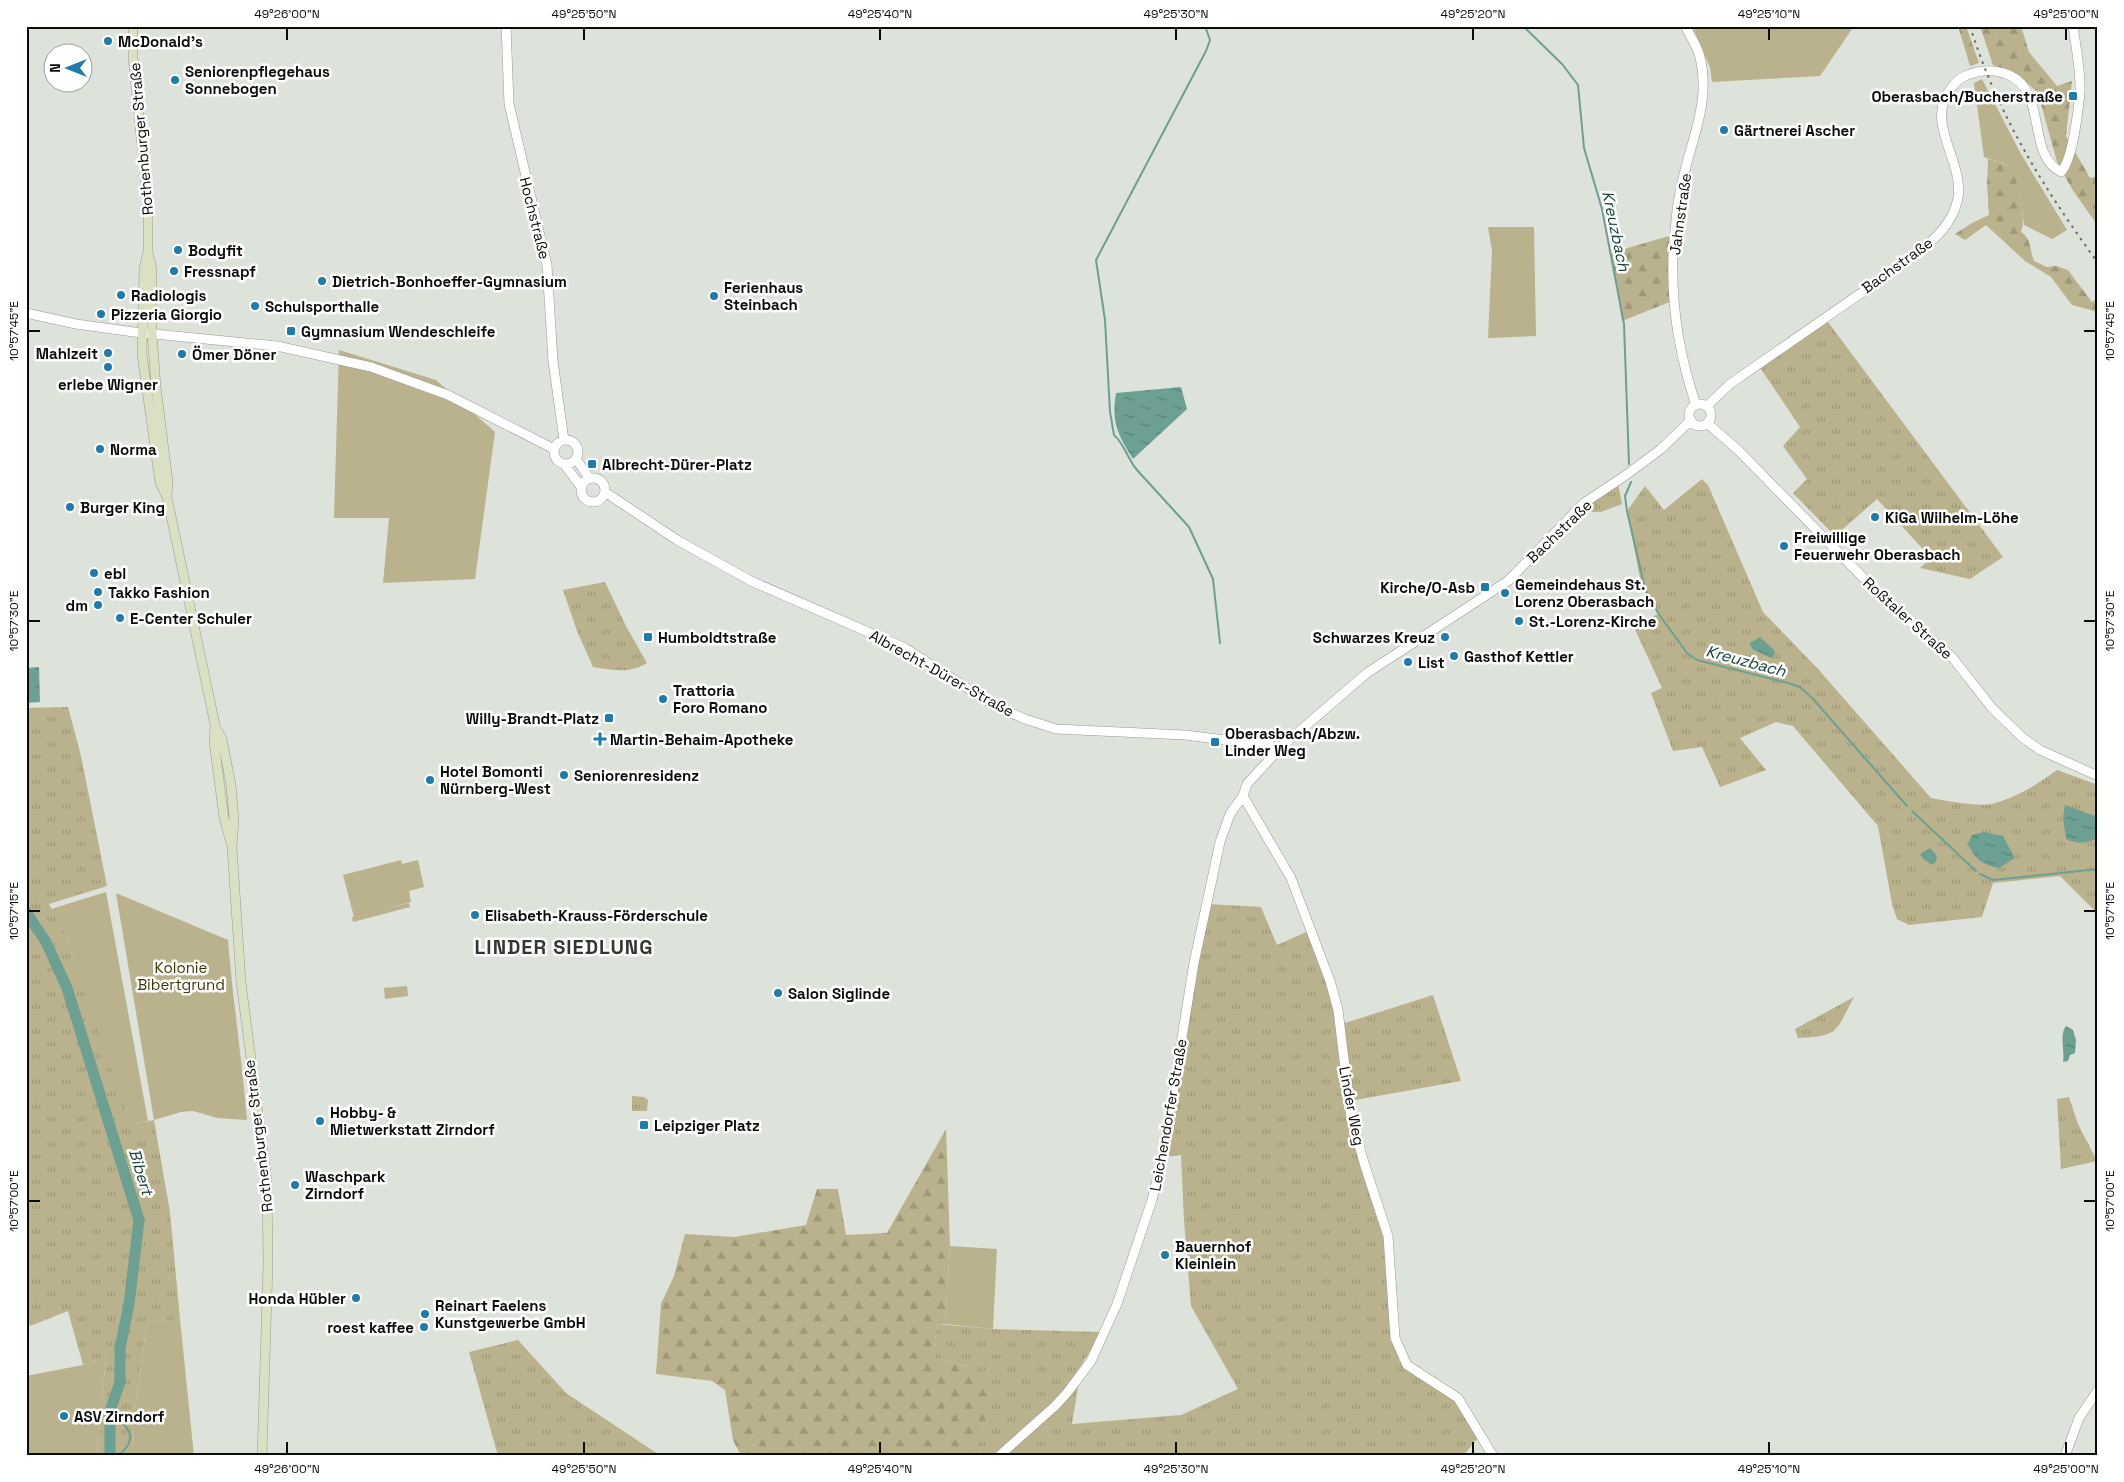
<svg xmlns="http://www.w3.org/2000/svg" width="2124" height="1482" viewBox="0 0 2124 1482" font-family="'Space Grotesk',sans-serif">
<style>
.grass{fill:url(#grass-tufts)}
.forest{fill:url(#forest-firs)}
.garden{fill:#b9b28c}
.water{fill:url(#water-ripples)}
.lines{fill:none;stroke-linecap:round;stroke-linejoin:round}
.stream{stroke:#6ca093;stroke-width:2}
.river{stroke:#6ca093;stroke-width:11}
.tertiary-casing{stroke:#969b95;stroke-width:10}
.secondary-casing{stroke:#969b95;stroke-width:10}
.tertiary{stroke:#fff;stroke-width:9}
.secondary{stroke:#dae0c2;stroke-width:9}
.rail{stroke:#696d69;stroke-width:2;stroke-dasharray:2.5 5;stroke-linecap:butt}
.ticks{fill:none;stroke:#0a0c0a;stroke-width:2}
.poi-dot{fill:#1f7ba9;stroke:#fff;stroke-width:2}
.labels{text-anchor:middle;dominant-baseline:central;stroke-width:5;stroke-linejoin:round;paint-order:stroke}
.poi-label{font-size:15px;font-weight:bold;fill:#0a0c0a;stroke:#fff;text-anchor:start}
.street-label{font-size:15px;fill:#0a0c0a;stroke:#fff}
.park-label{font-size:15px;fill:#3f3600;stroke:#fff}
.water-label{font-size:16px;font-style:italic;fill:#16443b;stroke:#fff}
.district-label{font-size:20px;font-weight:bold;letter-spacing:1px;fill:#333732;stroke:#fff}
.neatline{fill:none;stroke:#0a0c0a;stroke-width:2}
.ticks-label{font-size:12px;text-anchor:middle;fill:#0a0c0a}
</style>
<defs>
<pattern id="grass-tufts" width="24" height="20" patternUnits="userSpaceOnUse" patternTransform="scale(1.25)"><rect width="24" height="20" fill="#b9b28c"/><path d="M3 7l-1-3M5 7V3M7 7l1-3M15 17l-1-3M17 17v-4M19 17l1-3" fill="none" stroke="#9e9877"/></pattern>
<pattern id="forest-firs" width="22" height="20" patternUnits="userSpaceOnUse" patternTransform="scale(1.25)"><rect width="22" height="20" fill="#b9b28c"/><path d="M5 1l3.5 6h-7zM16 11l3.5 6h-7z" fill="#9e9877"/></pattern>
<pattern id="water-ripples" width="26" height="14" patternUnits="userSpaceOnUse" patternTransform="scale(1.25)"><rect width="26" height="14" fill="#6ca093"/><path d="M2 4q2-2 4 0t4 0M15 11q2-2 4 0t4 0" fill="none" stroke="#578176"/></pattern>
</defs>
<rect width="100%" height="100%" fill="#dde2db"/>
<path class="grass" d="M1825 318 2003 557 1970 579 1920 568 1931 558 1877 499 1835 536 1793 493 1807 479 1783 446 1800 427 1757 363Z
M1702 479 1708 485 1763 612 1818 669 1931 798C1946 801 1978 807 1992 804 2016 798 2038 784 2057 770L2098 785V914L2060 876 1993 883 1982 917 1909 925 1897 919 1892 904 1878 826 1793 726 1776 722 1740 738 1766 770 1720 787 1702 747 1673 751 1651 693 1662 688 1632 623 1659 614 1642 588 1627 511 1645 486 1664 510Z
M1618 484 1622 504 1601 512H1589L1587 505Z
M605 582 626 626 647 663C628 674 614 670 593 667L577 631 563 590Z
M68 707 81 756 107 886 49 904 68 940 134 1124 154 1120 170 1212 180 1319 147 1323 133 1423 134 1456H97L106 1357 83 1365 68 1311 30 1326 26 1318V708Z
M1208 904 1261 907 1277 945 1313 929 1345 1023 1433 995 1461 1081 1350 1101 1387 1239 1391 1310 1399 1361 1456 1395 1481 1434 1463 1456H1003L1079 1381 1072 1424 1181 1415 1238 1389 1191 1306 1184 1221 1181 1155 1165 1157 1189 1006Z
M1854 997C1835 1032 1840 1036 1798 1038L1795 1029Z
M632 1096 644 1097 648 1100 647 1111H632Z
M2069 1097 2078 1124 2097 1161 2061 1169 2057 1099Z
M937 1324 993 1329 1102 1332 1065 1391 995 1456H979L989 1373 933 1357Z
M518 1340 566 1393 661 1456H498L469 1352Z"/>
<path class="forest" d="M1958 26H1966L1979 63 1970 66Z
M1980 26H2021L2029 52 2057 86 2072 81 2066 136 2090 178 2095 177 2098 181V226L2072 189 2057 162 2038 93 2020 76 1993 65Z
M1988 159C1997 161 2007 163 2012 171 2020 181 2026 221 2021 232 2032 239 2029 249 2034 261L2047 267 2056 266 2068 270 2092 302 2098 298V312L2072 305 2051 277 2025 261 1986 225 1965 240 1955 234 1972 223 1989 215 1987 184Z
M1672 235V301L1622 321 1611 253Z
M946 1129 950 1246 945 1324H937L933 1357 990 1373 979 1456H741L733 1440 725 1390 712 1381 656 1374 661 1304 674 1276 685 1234 735 1237 806 1225 817 1189H838L846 1235 887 1233Z"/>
<path class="garden" d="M1692 26H1854L1820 76 1712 82 1710 67Z
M1982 79 2021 154 2067 230 2052 239 2024 225C2022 208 2020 172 2003 163 1997 160 1990 160 1984 157L1974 83Z
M1488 227H1534L1536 336 1488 338 1492 251Z
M339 350 436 380 495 432 475 579 383 583 389 518H334Z
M401 860 402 864 418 860 424 887 409 891 411 902 377 911 409 903 410 907 353 922 352 917H354L343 875Z
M106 892 148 1121 134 1124 128 1119 68 940 51 909Z
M116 893 228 940C233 1001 242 1060 247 1120L217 1118 193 1111 181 1112 154 1120Z
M407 986 408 996 385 999 384 988Z
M950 1246 997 1249 993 1329 945 1324Z
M180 1319 194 1456H134L133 1423 147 1323Z
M106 1357 97 1456H26V1376L83 1365Z"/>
<path class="water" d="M1181 387 1187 409 1133 459C1118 435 1111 423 1116 393Z
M1760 637 1775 651 1774 656 1771 658 1752 649 1750 643Z
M39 667 40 702 26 703V668Z
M2065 805 2095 816 2098 821 2095 839C2084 844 2078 844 2066 839L2063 817Z
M1984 832 2003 836 2015 858 1999 868C1983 865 1974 859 1968 843L1972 835Z
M1930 848 1937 856 1936 861 1933 865 1924 860 1920 854Z
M2066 1026 2073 1030 2076 1040 2075 1053 2070 1055 2068 1061 2063 1062C2065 1050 2059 1035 2066 1026Z"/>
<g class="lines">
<path class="stream" d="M1205 26 1210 40 1206 51 1096 260 1105 320 1110 412 1114 435C1124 443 1128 460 1137 470L1189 527 1213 579 1220 643
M1523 26 1562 64 1578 85 1584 148 1602 209 1624 324 1629 464
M1631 482 1625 496 1627 511 1645 589 1658 613 1687 653 1697 660 1788 683 1800 687 1813 699 1907 806
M1912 811 1976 871
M1980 874 1993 880 2098 869
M110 1411C127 1425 142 1439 117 1456"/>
<path class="river" d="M26 912 46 942 67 988 139 1220 129 1304 120 1348V1382L110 1411V1456"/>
<g class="tertiary-casing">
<path id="tertiary" d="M506 26 509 104 547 265 553 361 564 440
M1685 26C1690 36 1698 47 1700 57 1711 102 1691 140 1682 183 1679 196 1677 208 1676 221 1668 282 1676 346 1696 405
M26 313 76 324 134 332 277 346 371 367 448 395 554 449
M1689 415a11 11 0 1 1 22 0a11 11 0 1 1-22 0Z
M1707 406 1730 384 1913 257C1932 241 1953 225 1958 198 1964 160 1924 123 1951 88 1955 83 1958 79 1965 76 1979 70 1995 69 2009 75 2048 92 2026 155 2061 172 2073 160 2078 111 2080 93 2081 71 2076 48 2073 26
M1707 423 1738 450 1891 606 1952 657 1992 708 2023 738 2040 750 2098 776
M554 452a12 12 0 1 1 24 0a12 12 0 1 1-24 0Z
M576 459 590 479
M564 464 582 488
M581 490a12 12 0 1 1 24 0a12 12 0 1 1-24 0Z
M605 492 677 540 751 581 905 648 995 706 1025 719 1056 729 1185 735 1281 747
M1243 796 1291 878 1330 981 1338 1010 1351 1117 1365 1166 1388 1236 1395 1338 1407 1365 1458 1398 1493 1456
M999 1456 1055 1406 1067 1393 1091 1361 1117 1304 1152 1200 1163 1155 1194 963 1220 842 1230 814 1243 796 1247 784 1281 747 1367 673 1508 581 1584 503 1626 475 1661 449 1691 420
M2065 1456 2079 1418 2098 1390"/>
</g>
<g class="secondary-casing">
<path id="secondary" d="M133 26V58L148 204V251L144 269 142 354 160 483 167 497 215 725 214 742 224 818 232 847
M148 253 152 269V333L156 387 168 482 167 496
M215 726 222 739 231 785 234 820 232 847 241 982 267 1182 268 1264 262 1456"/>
</g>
<use href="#tertiary" class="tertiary"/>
<use href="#secondary" class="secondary"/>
<path class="rail" d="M1970 26C1997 114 2045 190 2098 263"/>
</g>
<path class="ticks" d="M287 28V40M584 28V40M880 28V40M1176 28V40M1473 28V40M1769 28V40M2066 28V40M28 331H40M2084 331H2096M28 621H40M2084 621H2096M28 911H40M2084 911H2096M28 1201H40M2084 1201H2096M287 1442V1454M584 1442V1454M880 1442V1454M1176 1442V1454M1473 1442V1454M1769 1442V1454M2066 1442V1454"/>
<g class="poi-dot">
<circle cx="108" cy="41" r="5"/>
<circle cx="175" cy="80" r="5"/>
<rect x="2068" y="91" width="10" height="10" rx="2.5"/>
<circle cx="1724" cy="130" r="5"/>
<circle cx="178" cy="250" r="5"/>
<circle cx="174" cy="271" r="5"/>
<circle cx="322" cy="281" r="5"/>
<circle cx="121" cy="295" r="5"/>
<circle cx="714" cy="296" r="5"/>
<circle cx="255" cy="306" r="5"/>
<circle cx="101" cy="314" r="5"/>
<rect x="286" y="326" width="10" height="10" rx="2.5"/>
<circle cx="108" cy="353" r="5"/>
<circle cx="182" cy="354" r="5"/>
<circle cx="108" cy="367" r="5"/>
<circle cx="100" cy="449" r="5"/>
<rect x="587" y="459" width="10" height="10" rx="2.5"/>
<circle cx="70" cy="507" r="5"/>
<circle cx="1875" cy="517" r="5"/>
<circle cx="1784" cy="546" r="5"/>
<circle cx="94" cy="573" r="5"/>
<rect x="1480" y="582" width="10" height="10" rx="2.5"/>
<circle cx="98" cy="592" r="5"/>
<circle cx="1505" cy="593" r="5"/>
<circle cx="98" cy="605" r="5"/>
<circle cx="120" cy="618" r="5"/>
<circle cx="1519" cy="621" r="5"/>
<rect x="643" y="632" width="10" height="10" rx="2.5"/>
<circle cx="1445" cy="637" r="5"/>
<circle cx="1454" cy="656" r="5"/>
<circle cx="1408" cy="662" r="5"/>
<circle cx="663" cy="699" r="5"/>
<rect x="604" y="713" width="10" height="10" rx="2.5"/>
<path d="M597.5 731.5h5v5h5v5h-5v5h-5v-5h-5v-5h5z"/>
<rect x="1210" y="737" width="10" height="10" rx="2.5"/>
<circle cx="564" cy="775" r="5"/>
<circle cx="430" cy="780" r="5"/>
<circle cx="475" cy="915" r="5"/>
<circle cx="778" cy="993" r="5"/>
<circle cx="320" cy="1121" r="5"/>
<rect x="639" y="1120" width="10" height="10" rx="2.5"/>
<circle cx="295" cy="1185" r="5"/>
<circle cx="1165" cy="1255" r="5"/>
<circle cx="356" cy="1298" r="5"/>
<circle cx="425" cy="1314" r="5"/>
<circle cx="424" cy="1327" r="5"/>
<circle cx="64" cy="1416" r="5"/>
</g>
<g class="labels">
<g class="poi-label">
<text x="118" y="41">McDonald's</text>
<text x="185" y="71">Seniorenpflegehaus<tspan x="185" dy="17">Sonnebogen</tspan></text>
<text x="2063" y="96" text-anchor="end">Oberasbach/Bucherstraße</text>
<text x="1734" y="130">Gärtnerei Ascher</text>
<text x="188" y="250">Bodyfit</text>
<text x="184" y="271">Fressnapf</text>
<text x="332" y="281">Dietrich-Bonhoeffer-Gymnasium</text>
<text x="724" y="287">Ferienhaus<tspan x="724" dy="17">Steinbach</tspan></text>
<text x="131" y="295">Radiologis</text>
<text x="265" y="306">Schulsporthalle</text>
<text x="111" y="314">Pizzeria Giorgio</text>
<text x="301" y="331">Gymnasium Wendeschleife</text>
<text x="98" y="353" text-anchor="end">Mahlzeit</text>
<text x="192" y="354">Ömer Döner</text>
<text x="108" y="384" text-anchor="middle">erlebe Wigner</text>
<text x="110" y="449">Norma</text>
<text x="602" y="464">Albrecht-Dürer-Platz</text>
<text x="80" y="507">Burger King</text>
<text x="1885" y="517">KiGa Wilhelm-Löhe</text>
<text x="1794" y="537">Freiwillige<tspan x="1794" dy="17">Feuerwehr Oberasbach</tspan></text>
<text x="104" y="573">ebl</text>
<text x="1515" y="584">Gemeindehaus St.<tspan x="1515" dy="17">Lorenz Oberasbach</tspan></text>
<text x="1475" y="587" text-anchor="end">Kirche/O-Asb</text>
<text x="108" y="592">Takko Fashion</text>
<text x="88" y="605" text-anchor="end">dm</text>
<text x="130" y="618">E-Center Schuler</text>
<text x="1529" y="621">St.-Lorenz-Kirche</text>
<text x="658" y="637">Humboldtstraße</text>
<text x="1435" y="637" text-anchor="end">Schwarzes Kreuz</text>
<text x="1464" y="656">Gasthof Kettler</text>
<text x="1418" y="662">List</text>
<text x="673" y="690">Trattoria<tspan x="673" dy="17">Foro Romano</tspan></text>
<text x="599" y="718" text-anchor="end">Willy-Brandt-Platz</text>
<text x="1225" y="733">Oberasbach/Abzw.<tspan x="1225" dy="17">Linder Weg</tspan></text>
<text x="610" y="739">Martin-Behaim-Apotheke</text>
<text x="440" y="771">Hotel Bomonti<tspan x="440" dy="17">Nürnberg-West</tspan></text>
<text x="574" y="775">Seniorenresidenz</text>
<text x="485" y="915">Elisabeth-Krauss-Förderschule</text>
<text x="788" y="993">Salon Siglinde</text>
<text x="330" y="1112">Hobby- &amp;<tspan x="330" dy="17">Mietwerkstatt Zirndorf</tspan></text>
<text x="654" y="1125">Leipziger Platz</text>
<text x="305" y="1176">Waschpark<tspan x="305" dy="17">Zirndorf</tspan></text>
<text x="1175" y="1246">Bauernhof<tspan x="1175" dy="17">Kleinlein</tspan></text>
<text x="346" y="1298" text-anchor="end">Honda Hübler</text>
<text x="435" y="1305">Reinart Faelens<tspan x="435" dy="17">Kunstgewerbe GmbH</tspan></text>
<text x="414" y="1327" text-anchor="end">roest kaffee</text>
<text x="74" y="1416">ASV Zirndorf</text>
</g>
<g class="street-label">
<text transform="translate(141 139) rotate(-95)">Rothenburger Straße</text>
<text transform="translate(1680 214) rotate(-82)">Jahnstraße</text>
<text transform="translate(535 218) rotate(76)">Hochstraße</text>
<text transform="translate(1897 265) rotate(-36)">Bachstraße</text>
<text transform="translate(1559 531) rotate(-44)">Bachstraße</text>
<text transform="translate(1908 618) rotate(42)">Roßtaler Straße</text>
<text transform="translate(942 673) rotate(29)">Albrecht-Dürer-Straße</text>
<text transform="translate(1352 1106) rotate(79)">Linder Weg</text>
<text transform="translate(1168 1115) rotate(-80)">Leichendorfer Straße</text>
<text transform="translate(258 1136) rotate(-97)">Rothenburger Straße</text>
</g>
<g class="park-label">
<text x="181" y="967">Kolonie<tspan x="181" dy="17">Bibertgrund</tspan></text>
</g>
<g class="water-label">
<text transform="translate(1616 231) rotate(78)">Kreuzbach</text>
<text transform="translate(1746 661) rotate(15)">Kreuzbach</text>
<text transform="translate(141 1172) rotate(73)">Bibert</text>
</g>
<g class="district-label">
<text x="564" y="947">LINDER SIEDLUNG</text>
</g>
</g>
<rect width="2124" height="1482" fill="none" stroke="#ffffff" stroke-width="55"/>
<g transform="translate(68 68) rotate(270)"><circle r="24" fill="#ffffff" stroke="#9d9e9d"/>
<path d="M0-4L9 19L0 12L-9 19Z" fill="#1f7ba9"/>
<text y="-8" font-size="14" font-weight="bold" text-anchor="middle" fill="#0a0c0a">N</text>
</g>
<rect x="28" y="28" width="2068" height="1426" class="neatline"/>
<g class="ticks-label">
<text x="287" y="18">49°26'00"N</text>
<text x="584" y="18">49°25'50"N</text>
<text x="880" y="18">49°25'40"N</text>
<text x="1176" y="18">49°25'30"N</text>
<text x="1473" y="18">49°25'20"N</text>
<text x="1769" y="18">49°25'10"N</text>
<text x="2066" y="18">49°25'00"N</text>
<text transform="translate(2110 331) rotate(-90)" y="4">10°57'45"E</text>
<text transform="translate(14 331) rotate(-90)" y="4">10°57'45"E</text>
<text transform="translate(2110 621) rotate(-90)" y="4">10°57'30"E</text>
<text transform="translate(14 621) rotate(-90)" y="4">10°57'30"E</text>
<text transform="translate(2110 911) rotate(-90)" y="4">10°57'15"E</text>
<text transform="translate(14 911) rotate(-90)" y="4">10°57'15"E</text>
<text transform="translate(2110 1201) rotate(-90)" y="4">10°57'00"E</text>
<text transform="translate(14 1201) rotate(-90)" y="4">10°57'00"E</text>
<text x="287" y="1473">49°26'00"N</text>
<text x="584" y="1473">49°25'50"N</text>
<text x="880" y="1473">49°25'40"N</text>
<text x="1176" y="1473">49°25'30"N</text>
<text x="1473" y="1473">49°25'20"N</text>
<text x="1769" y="1473">49°25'10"N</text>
<text x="2066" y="1473">49°25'00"N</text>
</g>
</svg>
